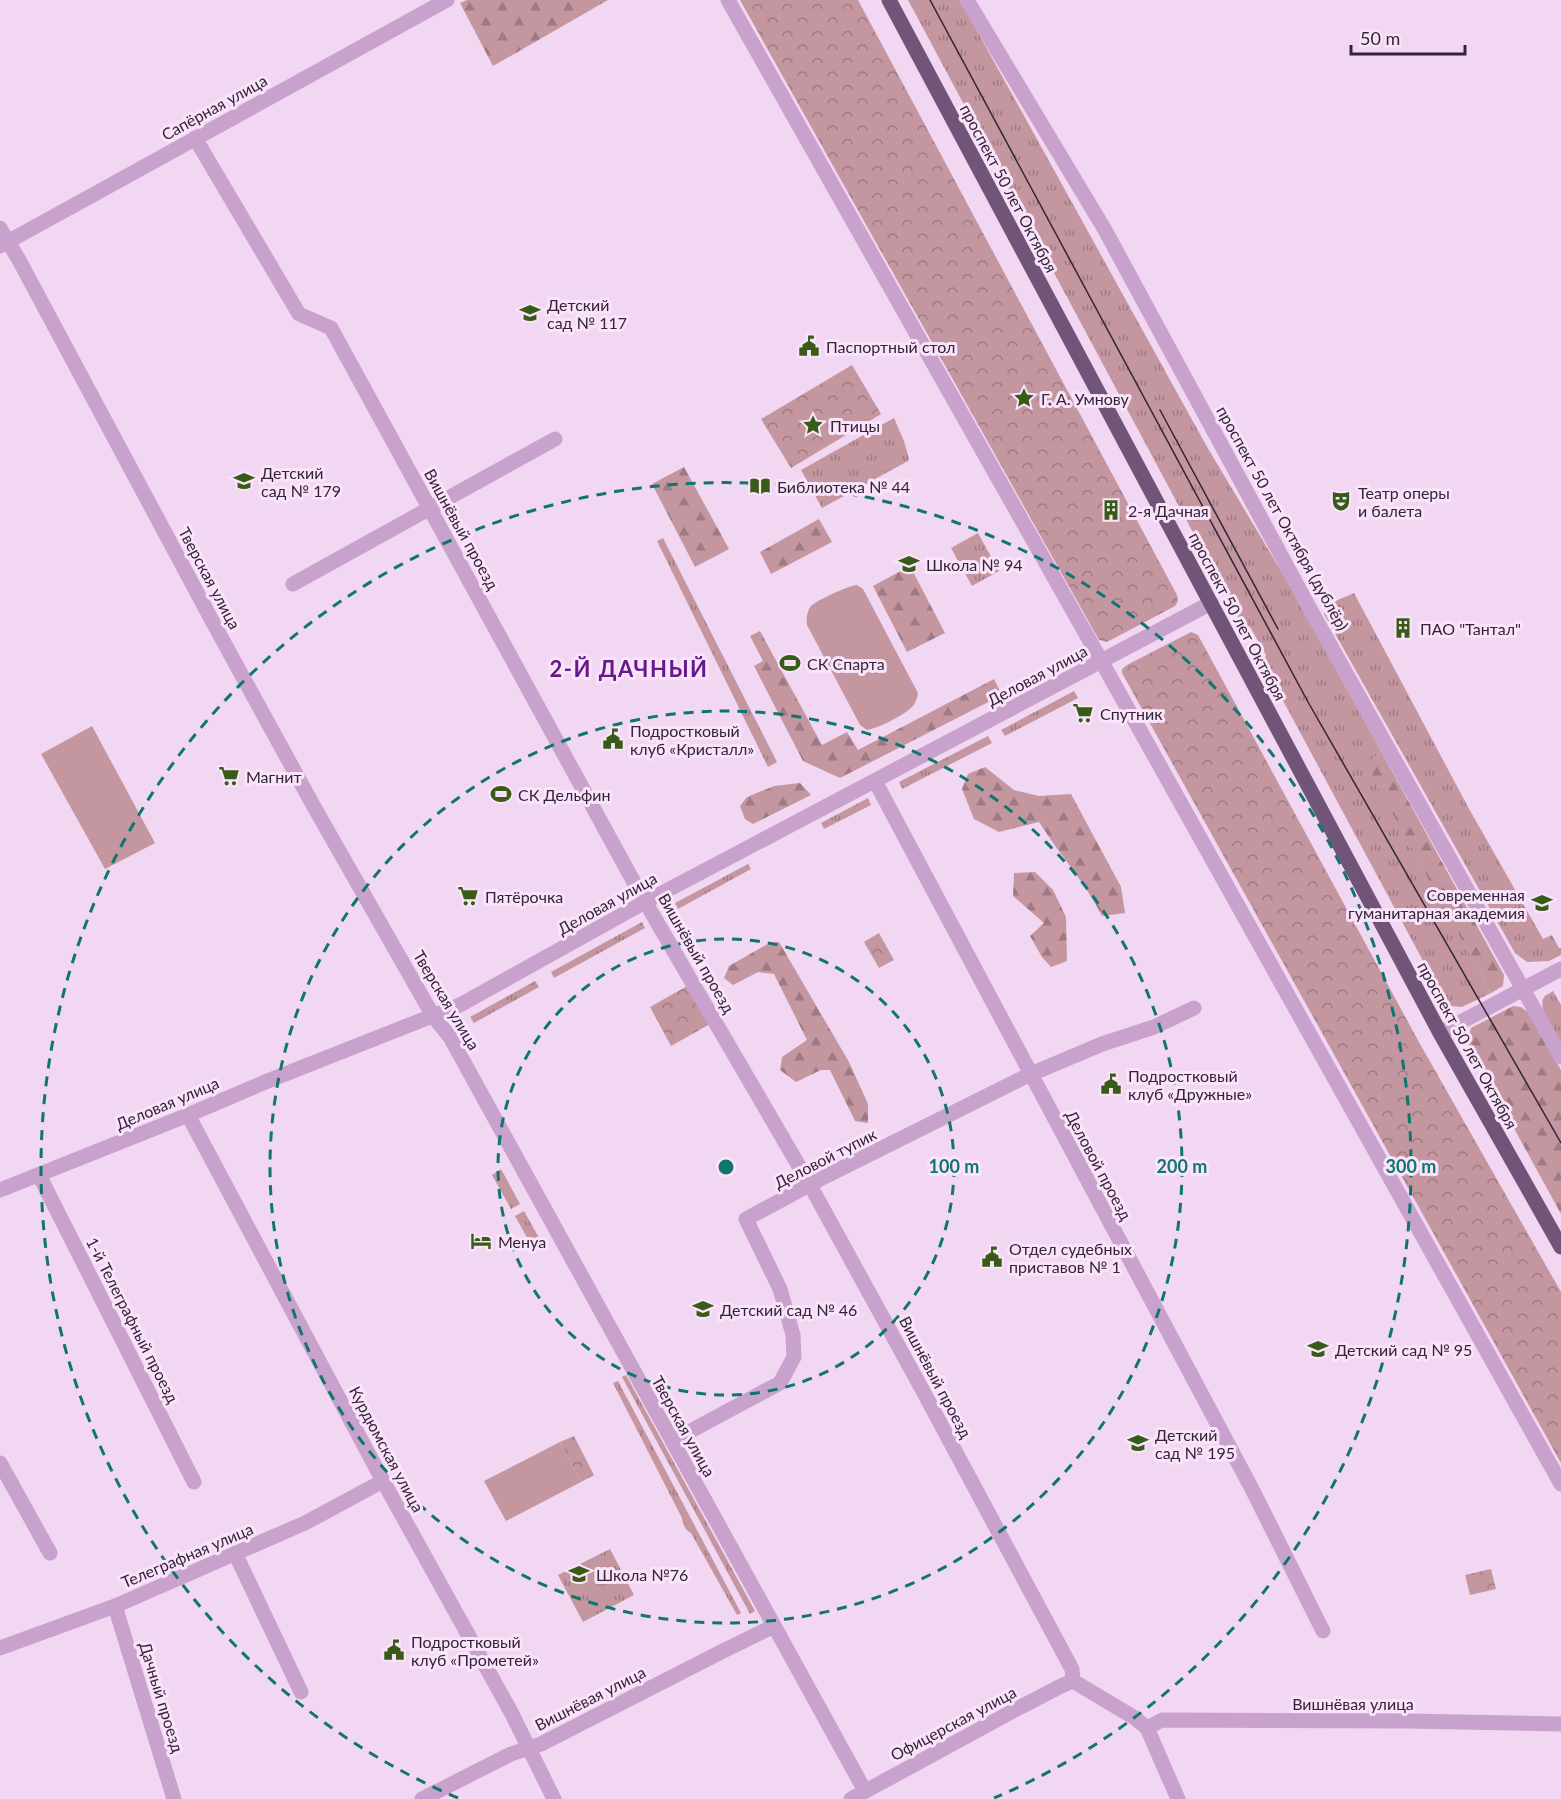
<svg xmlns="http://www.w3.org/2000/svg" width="1561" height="1799" viewBox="0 0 1561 1799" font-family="Lato,sans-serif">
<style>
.grass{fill:url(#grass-tufts)}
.forest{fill:url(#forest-firs)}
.park{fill:url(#park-crowns)}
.garden{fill:#c396a0}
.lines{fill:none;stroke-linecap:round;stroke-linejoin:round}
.minor{stroke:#c8a2cc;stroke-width:15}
.major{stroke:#715579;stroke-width:15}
.tram{stroke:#322536;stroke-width:1.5}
.ring{fill:none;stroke:#0f766e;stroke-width:3;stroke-dasharray:10 8}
.labels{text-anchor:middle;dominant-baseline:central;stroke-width:6;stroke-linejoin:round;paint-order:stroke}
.street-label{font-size:16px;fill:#322536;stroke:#fae4fb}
.poi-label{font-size:16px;fill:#322536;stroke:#fae4fb;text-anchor:start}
.district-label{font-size:22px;font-weight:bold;letter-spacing:1.5px;fill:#67188b;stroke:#fae4fb}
.centre{fill:#0f766e;stroke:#fae4fb;stroke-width:3}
.ring-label{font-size:18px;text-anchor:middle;font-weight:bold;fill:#0f766e;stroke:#fae4fb;stroke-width:6;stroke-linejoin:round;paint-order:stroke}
</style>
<defs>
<pattern id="grass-tufts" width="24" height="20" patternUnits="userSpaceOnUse" patternTransform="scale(1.5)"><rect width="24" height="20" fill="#c396a0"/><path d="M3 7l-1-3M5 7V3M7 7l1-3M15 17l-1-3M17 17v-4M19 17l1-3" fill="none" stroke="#9f7a83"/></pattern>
<pattern id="forest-firs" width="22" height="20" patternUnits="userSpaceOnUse" patternTransform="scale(1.5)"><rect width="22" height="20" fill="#c396a0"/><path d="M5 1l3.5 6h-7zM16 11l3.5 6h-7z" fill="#9f7a83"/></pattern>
<pattern id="park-crowns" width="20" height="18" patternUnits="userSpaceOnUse" patternTransform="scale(1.5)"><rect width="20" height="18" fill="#c396a0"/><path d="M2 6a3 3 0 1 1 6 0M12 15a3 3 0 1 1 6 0" fill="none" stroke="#9f7a83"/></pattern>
</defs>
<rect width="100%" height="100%" fill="#f2d7f3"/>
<path class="grass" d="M908 0H960L1206 445 1287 581 1381 751 1367 765 1491 993 1462 1007 1450 1006 1443 998 1266 669 1264 664 1266 655 1250 627H1246L1242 624Z
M894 418 904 441 909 459 908 461 822 508 801 470Z
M978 533 999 571 972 586 951 548Z
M663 538 777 762 768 767 657 541Z
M1354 593 1468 807 1543 939 1552 935 1559 948H1561V955L1549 961 1527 962 1515 953 1324 614C1326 602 1344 598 1354 593Z
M1074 691 1078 698 1005 736 1001 730Z
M988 736 992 743 902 789 899 782Z
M868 798 871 805 824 829 821 823Z
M748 864 751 869 678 909 675 903Z
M642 922 645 928 554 978 551 972Z
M535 981 539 987 474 1023 470 1017Z
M1553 991 1561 1005V1044C1555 1034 1535 1007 1545 996 1546 995 1552 992 1553 991Z
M501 1169 520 1204 511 1209 492 1175Z
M524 1211 543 1245 534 1250 515 1216Z
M626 1375 755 1611 750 1614 622 1377Z
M618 1381 741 1613 737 1615 691 1533C685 1530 683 1525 682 1518L613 1383Z
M610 1549 634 1595 583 1622 558 1575Z"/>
<path class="forest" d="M467 0H608L493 66 460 3Z
M684 467 729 549 695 567 652 484Z
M819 519 832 542 771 574 760 552Z
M910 566 945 633 907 652 873 586Z
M760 631 822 745 847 732 858 750 994 679 1002 695 840 778 803 761 754 666 763 661 750 636Z
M1381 751 1504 975 1503 986 1491 993 1366 765Z
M985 767 1014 790 1039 796 1071 794 1121 887 1125 913 1102 916C1085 882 1059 854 1039 822L999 832 974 819 962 789 968 774Z
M800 783 811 795 753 824 745 819 740 806 747 797 774 786Z
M1035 872 1053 890 1066 917 1067 961 1051 967 1042 957 1030 936 1044 923 1013 896 1014 873Z
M771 942H779L849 1062 868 1104V1123L855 1121 830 1070H821L796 1082 780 1070 782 1057 807 1040 774 974 758 972 733 985 724 978 729 966Z
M1513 1006 1521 1007 1529 1013 1561 1070V1214L1470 1048 1468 1038 1471 1028Z"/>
<path class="park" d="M740 0H858L1177 595 1178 601 1175 606 1107 642 1099 640Z
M852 365 881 414 791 468 761 419Z
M1191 632 1198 635 1420 1044 1561 1292V1463L1122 673V669L1127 665Z
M879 933 894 960 879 968 864 942Z
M689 985 710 1024 671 1046 650 1007Z
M574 1436 594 1475 581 1482 560 1442Z
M1491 1569 1496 1589 1470 1595 1465 1575Z"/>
<path class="garden" d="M857 585 863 589 918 693C917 698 916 703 912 707 904 715 879 728 867 730L860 725 807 625C806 618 807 611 811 606 817 600 848 586 857 585Z
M92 726 155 843 105 869 41 754Z
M560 1442 581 1482 506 1521 484 1481Z"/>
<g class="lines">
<path class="minor" d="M728 0 1108 673 1561 1484
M967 0 1105 230 1309 607 1561 1057
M195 138 299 314 331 328 636 886 810 1185 923 1391 1072 1669 1073 1681
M0 228 19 260 216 628 313 805 433 1016 450 1037 865 1791
M0 246 447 0
M293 584 555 439
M875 781 1252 1489 1323 1631
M1440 1033 1561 969
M188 1115 383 1481 511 1712 554 1799
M39 1175 194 1482
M0 1190 188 1115 270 1080 460 1005 645 902 1211 603
M672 1441 780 1383 794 1357 793 1335 780 1289 746 1219 826 1176 1031 1074 1102 1044 1154 1027 1194 1008
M0 1463 50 1553
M235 1553 301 1692
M115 1606 174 1799
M0 1648 115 1606 305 1523 383 1481
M1073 1681 1135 1718 1147 1728 1178 1799
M1147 1728 1162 1720 1407 1721 1561 1724
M422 1799 511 1754 541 1744 723 1651 774 1626
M851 1799 1013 1711 1063 1685 1073 1681"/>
<path class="major" d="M889 0 1440 1033 1561 1247"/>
<path class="tram" d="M930 0 1308 702 1561 1143
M1160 410 1278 629"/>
</g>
<g class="ring">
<circle cx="726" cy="1167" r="228"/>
<circle cx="726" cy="1167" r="456"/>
<path d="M458 1798A685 685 0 1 1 994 1798"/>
</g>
<defs>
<g id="school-bare" transform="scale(1.62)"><path d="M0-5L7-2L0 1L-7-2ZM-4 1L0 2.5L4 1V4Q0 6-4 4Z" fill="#385b18" stroke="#fae4fb" stroke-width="2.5" paint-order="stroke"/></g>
<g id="civic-bare" transform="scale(1.62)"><path d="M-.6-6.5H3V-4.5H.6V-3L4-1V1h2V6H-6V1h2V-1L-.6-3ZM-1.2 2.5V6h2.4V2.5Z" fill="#385b18" stroke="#fae4fb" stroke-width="2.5" paint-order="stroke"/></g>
<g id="sight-bare" transform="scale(1.62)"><path d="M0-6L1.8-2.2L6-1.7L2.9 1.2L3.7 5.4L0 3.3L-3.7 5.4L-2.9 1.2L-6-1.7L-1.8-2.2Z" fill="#385b18" stroke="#fae4fb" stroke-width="2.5" paint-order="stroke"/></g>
<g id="library-bare" transform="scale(1.62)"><path d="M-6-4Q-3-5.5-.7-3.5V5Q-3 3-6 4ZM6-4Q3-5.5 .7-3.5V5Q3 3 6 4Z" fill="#385b18" stroke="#fae4fb" stroke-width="2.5" paint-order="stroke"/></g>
<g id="theatre-bare" transform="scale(1.62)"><path d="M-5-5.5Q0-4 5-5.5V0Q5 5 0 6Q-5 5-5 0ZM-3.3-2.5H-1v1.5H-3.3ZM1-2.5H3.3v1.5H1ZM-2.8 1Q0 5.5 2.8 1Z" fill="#385b18" stroke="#fae4fb" stroke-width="2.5" paint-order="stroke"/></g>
<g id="building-bare" transform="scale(1.62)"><path d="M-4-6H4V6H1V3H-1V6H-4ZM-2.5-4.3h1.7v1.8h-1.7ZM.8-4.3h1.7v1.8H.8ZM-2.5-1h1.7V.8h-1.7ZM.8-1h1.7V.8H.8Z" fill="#385b18" stroke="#fae4fb" stroke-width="2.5" paint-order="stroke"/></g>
<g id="stadium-bare" transform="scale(1.62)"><path d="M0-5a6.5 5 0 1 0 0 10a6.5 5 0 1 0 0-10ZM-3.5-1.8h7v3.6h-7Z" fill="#385b18" stroke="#fae4fb" stroke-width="2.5" paint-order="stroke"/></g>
<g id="supermarket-bare" transform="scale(1.62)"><path d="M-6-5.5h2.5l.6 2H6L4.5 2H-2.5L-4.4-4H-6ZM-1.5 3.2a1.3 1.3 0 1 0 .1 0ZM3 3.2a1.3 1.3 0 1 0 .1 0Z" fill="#385b18" stroke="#fae4fb" stroke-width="2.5" paint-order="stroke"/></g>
<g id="university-bare" transform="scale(1.62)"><path d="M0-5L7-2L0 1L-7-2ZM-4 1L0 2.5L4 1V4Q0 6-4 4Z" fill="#385b18" stroke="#fae4fb" stroke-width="2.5" paint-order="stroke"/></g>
<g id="hotel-bare" transform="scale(1.62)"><path d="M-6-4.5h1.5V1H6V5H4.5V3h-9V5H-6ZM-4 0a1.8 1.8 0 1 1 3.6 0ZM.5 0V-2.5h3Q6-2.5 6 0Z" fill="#385b18" stroke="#fae4fb" stroke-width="2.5" paint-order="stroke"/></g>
</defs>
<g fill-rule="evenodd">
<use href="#school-bare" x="530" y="313"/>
<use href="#civic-bare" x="809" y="346"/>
<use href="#sight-bare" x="1024" y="398"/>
<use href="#sight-bare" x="813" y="425"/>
<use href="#school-bare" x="244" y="481"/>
<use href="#library-bare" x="760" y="486"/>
<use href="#theatre-bare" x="1341" y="501"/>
<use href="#building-bare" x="1111" y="510"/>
<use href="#school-bare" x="909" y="564"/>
<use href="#building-bare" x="1403" y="628"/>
<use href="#stadium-bare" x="790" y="663"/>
<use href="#supermarket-bare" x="1083" y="713"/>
<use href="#civic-bare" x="613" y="739"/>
<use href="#supermarket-bare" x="229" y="776"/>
<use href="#stadium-bare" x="501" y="794"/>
<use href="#supermarket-bare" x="468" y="896"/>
<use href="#university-bare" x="1542" y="903"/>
<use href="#civic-bare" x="1111" y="1084"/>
<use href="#hotel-bare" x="481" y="1241"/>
<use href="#civic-bare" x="992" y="1257"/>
<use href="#school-bare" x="703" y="1309"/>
<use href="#school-bare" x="1318" y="1349"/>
<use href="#school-bare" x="1138" y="1443"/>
<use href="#school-bare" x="579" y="1574"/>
<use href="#civic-bare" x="394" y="1650"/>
</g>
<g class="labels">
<g class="street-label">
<text transform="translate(214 107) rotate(-29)">Сапёрная улица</text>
<text transform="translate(1009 188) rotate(62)">проспект 50 лет Октября</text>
<text transform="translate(1283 518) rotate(61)">проспект 50 лет Октября (дублёр)</text>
<text transform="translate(462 529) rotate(61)">Вишнёвый проезд</text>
<text transform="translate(210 578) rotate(62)">Тверская улица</text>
<text transform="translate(1238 616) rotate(62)">проспект 50 лет Октября</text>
<text transform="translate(1037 675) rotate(-28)">Деловая улица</text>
<text transform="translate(607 903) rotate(-29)">Деловая улица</text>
<text transform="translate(697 953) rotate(60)">Вишнёвый проезд</text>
<text transform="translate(447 1000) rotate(59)">Тверская улица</text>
<text transform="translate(1468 1045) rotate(61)">проспект 50 лет Октября</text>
<text transform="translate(167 1103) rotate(-23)">Деловая улица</text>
<text transform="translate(825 1158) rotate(-27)">Деловой тупик</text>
<text transform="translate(1099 1165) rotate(62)">Деловой проезд</text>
<text transform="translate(133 1320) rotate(63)">1-й Телеграфный проезд</text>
<text transform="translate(936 1377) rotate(62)">Вишнёвый проезд</text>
<text transform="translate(684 1426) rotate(61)">Тверская улица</text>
<text transform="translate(387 1449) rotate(62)">Курдюмская улица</text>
<text transform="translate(187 1555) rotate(-23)">Телеграфная улица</text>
<text transform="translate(162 1697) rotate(73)">Дачный проезд</text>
<text transform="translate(590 1698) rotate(-27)">Вишнёвая улица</text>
<text x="1353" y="1703">Вишнёвая улица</text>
<text transform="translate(953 1723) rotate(-28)">Офицерская улица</text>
</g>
<g class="poi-label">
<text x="547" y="304">Детский<tspan x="547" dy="18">сад № 117</tspan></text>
<text x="826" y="346">Паспортный стол</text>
<text x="1041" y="398">Г. А. Умнову</text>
<text x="830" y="425">Птицы</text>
<text x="261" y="472">Детский<tspan x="261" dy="18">сад № 179</tspan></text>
<text x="777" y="486">Библиотека № 44</text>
<text x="1358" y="492">Театр оперы<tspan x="1358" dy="18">и балета</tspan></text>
<text x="1128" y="510">2-я Дачная</text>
<text x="926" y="564">Школа № 94</text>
<text x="1420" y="628">ПАО "Тантал"</text>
<text x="807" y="663">СК Спарта</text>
<text x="1100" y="713">Спутник</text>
<text x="630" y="730">Подростковый<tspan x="630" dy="18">клуб «Кристалл»</tspan></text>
<text x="246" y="776">Магнит</text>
<text x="518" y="794">СК Дельфин</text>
<text x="1525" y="894" text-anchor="end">Современная<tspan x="1525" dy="18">гуманитарная академия</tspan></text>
<text x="485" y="896">Пятёрочка</text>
<text x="1128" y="1075">Подростковый<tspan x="1128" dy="18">клуб «Дружные»</tspan></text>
<text x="498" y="1241">Менуа</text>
<text x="1009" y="1248">Отдел судебных<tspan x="1009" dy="18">приставов № 1</tspan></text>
<text x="720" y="1309">Детский сад № 46</text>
<text x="1335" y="1349">Детский сад № 95</text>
<text x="1155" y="1434">Детский<tspan x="1155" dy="18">сад № 195</tspan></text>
<text x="596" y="1574">Школа №76</text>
<text x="411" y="1641">Подростковый<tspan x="411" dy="18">клуб «Прометей»</tspan></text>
</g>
<g class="district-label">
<text x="629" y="668">2-Й ДАЧНЫЙ</text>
</g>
</g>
<circle cx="726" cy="1167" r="9" class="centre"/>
<g class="ring-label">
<text x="954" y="1173">100 m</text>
<text x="1182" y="1173">200 m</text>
<text x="1411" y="1173">300 m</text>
</g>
<path d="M1351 45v9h114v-9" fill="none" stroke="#322536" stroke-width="3"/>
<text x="1360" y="45" font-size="18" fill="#322536" stroke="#fae4fb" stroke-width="4.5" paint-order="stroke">50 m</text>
</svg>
